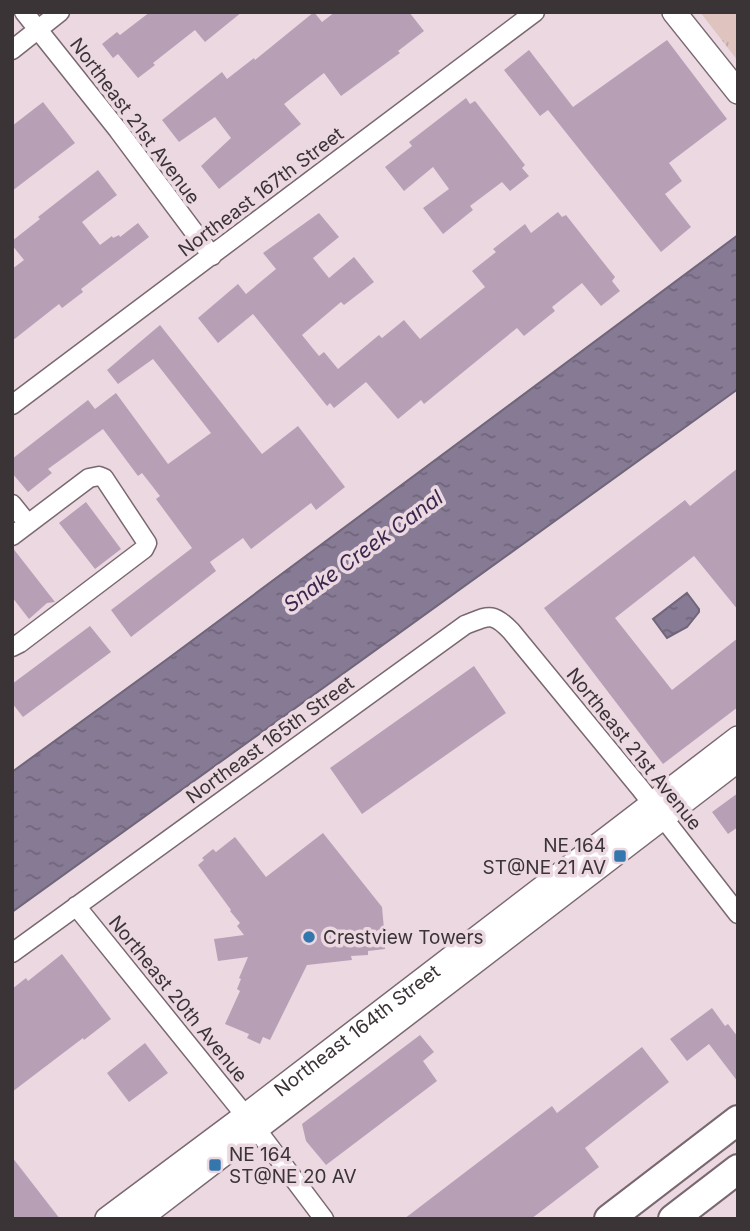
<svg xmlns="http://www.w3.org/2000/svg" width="750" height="1231" viewBox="0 0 750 1231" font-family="Inter,sans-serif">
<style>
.grass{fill:url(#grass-tufts)}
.water{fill:url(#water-ripples);stroke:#706579;stroke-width:2}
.building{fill:#b7a0b6}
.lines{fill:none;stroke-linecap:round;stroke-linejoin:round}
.minor-casing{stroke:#796870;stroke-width:21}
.tertiary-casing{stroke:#796870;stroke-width:26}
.primary-casing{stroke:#796870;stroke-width:32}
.minor{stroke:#fff;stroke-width:18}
.tertiary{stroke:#fff;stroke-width:23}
.primary{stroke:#fff;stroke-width:28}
.poi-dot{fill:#3377ad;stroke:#ecd8e1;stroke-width:2.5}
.labels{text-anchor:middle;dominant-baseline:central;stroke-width:7;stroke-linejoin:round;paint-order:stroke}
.street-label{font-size:19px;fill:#3b3437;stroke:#ecd8e1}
.poi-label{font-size:19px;fill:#3b3437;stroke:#ecd8e1;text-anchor:start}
.water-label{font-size:21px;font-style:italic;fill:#3a264d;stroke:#ecd8e1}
</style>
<defs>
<pattern id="grass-tufts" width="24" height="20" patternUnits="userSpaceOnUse" patternTransform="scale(1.75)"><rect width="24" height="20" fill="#dfc3be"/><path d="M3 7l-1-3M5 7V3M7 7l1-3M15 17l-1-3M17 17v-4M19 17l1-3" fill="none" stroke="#c0a8a4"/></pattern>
<pattern id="water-ripples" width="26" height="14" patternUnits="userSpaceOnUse" patternTransform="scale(1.75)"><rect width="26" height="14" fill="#877a95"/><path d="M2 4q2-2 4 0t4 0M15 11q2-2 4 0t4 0" fill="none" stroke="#70657a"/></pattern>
</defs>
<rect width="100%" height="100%" fill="#ecd8e1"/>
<path class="grass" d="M700 12H738V61Z"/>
<path class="water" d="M738 235V389L12 912V772L166 660Z
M687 593 699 609V612L687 627 667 638 653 619Z"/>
<path class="building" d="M150 12H242L205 42 195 30 153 63 155 65 138 78 118 54 113 58 102 44 117 32 120 35Z
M314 12 322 22 335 12H409L424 31 398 51 400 53 341 96 324 73 284 104 301 124 219 189 201 166 231 138 215 117 179 142 162 120 222 72 227 79 254 58 255 60Z
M667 40 727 119 669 163 682 181 665 194 691 227 661 252 548 110 540 116 504 70 529 50 573 107Z
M466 98 470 104 475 101 525 165 522 168 529 176 510 191 502 182 470 206 473 210 443 234 423 208 449 189 433 167 404 191 385 167 412 146 409 142Z
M43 102 75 143 12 191V126Z
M98 170 117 195 82 222 100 245 112 236 113 238 119 235 120 237 138 223 149 237 81 289 83 292 62 308 59 304 12 341V269L24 260 12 245V241L40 219 38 217Z
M558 212 562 217 566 215 603 262 615 277 612 281 620 291 601 306 582 283 552 307 555 311 524 336 517 328 424 404 421 400 398 419 366 382 334 408 330 403 327 406 253 314 218 343 198 318 238 284 246 294 276 269 263 253 319 213 339 237 313 258 329 278 354 257 374 282 344 305 341 302 302 335 319 356 324 352 338 369 379 335 382 338 404 320 420 339 485 287 472 271 496 252 493 249 525 224 531 233Z
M160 325 262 454 298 426 345 487 316 510 311 503 251 549 243 538 210 562 216 571 131 637 111 610 192 548 156 499 160 496 142 473 138 476 103 429 48 469 52 473 28 492 12 473V459L88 400 95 409 116 393 168 464 211 433 153 359 118 384 107 370Z
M738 468V610L694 556 615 618 672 690 738 638V707L663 764 544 608 685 500 690 506Z
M86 502 121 549 95 569 59 523Z
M12 547 55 602 47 603 29 619 12 597Z
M90 626 111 652 23 717 12 703V684Z
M474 666 506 713 362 814 330 768Z
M738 793V827L728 834 712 812Z
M323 833 382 907 384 929H389L390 944H385V949L368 951V955L351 956 352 960 307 965 270 1040 263 1037 260 1044 247 1038 249 1034 225 1024 240 991 237 989 241 979 239 978 248 957 218 961 214 939 244 935 237 926 240 923 230 911 231 910 198 865 204 860 202 858 213 849 216 852 235 837 266 877Z
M62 954 111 1019 84 1040 83 1038 12 1092V989L26 978 28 981Z
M712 1008 725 1026 728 1024 738 1037V1082L709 1044 687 1061 670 1039Z
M420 1035 434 1052 423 1061 437 1081 326 1165 306 1141 302 1124Z
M145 1043 168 1073 129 1102 107 1073Z
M642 1047 669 1082 585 1148 599 1167 531 1219H404L552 1106 557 1113Z
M12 1157 60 1219H12Z"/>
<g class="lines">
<g class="minor-casing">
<path id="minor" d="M24 12 118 130 212 256
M12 50 60 12
M12 405 535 12
M12 504 28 524
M12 536 89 478 99 476 104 478 147 543 144 549 20 643 12 647
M76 906 257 1130 324 1219
M12 953 465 625C488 616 492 611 511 631L640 788 738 914"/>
</g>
<g class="tertiary-casing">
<g id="tertiary">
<path d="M674 12 738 92"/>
<path id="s1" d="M107 1219 245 1116 738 738"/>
<path d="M139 1219 738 760"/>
</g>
</g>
<g class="primary-casing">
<path id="primary" d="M609 1219 738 1120
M673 1219 738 1169"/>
</g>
<use href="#minor" class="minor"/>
<use href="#tertiary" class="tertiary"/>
<use href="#primary" class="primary"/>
</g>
<g class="poi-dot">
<rect x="613" y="849" width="14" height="14" rx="3.5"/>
<circle cx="309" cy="937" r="7"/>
<rect x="208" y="1158" width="14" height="14" rx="3.5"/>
</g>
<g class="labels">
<g class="street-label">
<text transform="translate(135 121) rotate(53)">Northeast 21st Avenue</text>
<text transform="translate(261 192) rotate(-37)">Northeast 167th Street</text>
<text transform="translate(270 740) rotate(-36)">Northeast 165th Street</text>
<text transform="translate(634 749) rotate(51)">Northeast 21st Avenue</text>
<text transform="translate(178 999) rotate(51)">Northeast 20th Avenue</text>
<text stroke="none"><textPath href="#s1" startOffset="313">Northeast 164th Street</textPath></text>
</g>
<g class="poi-label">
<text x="606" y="845" text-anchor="end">NE 164<tspan x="606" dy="22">ST@NE 21 AV</tspan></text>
<text x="323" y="937">Crestview Towers</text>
<text x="229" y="1154">NE 164<tspan x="229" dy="22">ST@NE 20 AV</tspan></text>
</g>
<g class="water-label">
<text transform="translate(363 551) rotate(-36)">Snake Creek Canal</text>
</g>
</g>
<rect width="750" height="1231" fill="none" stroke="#3b3437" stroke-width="28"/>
</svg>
